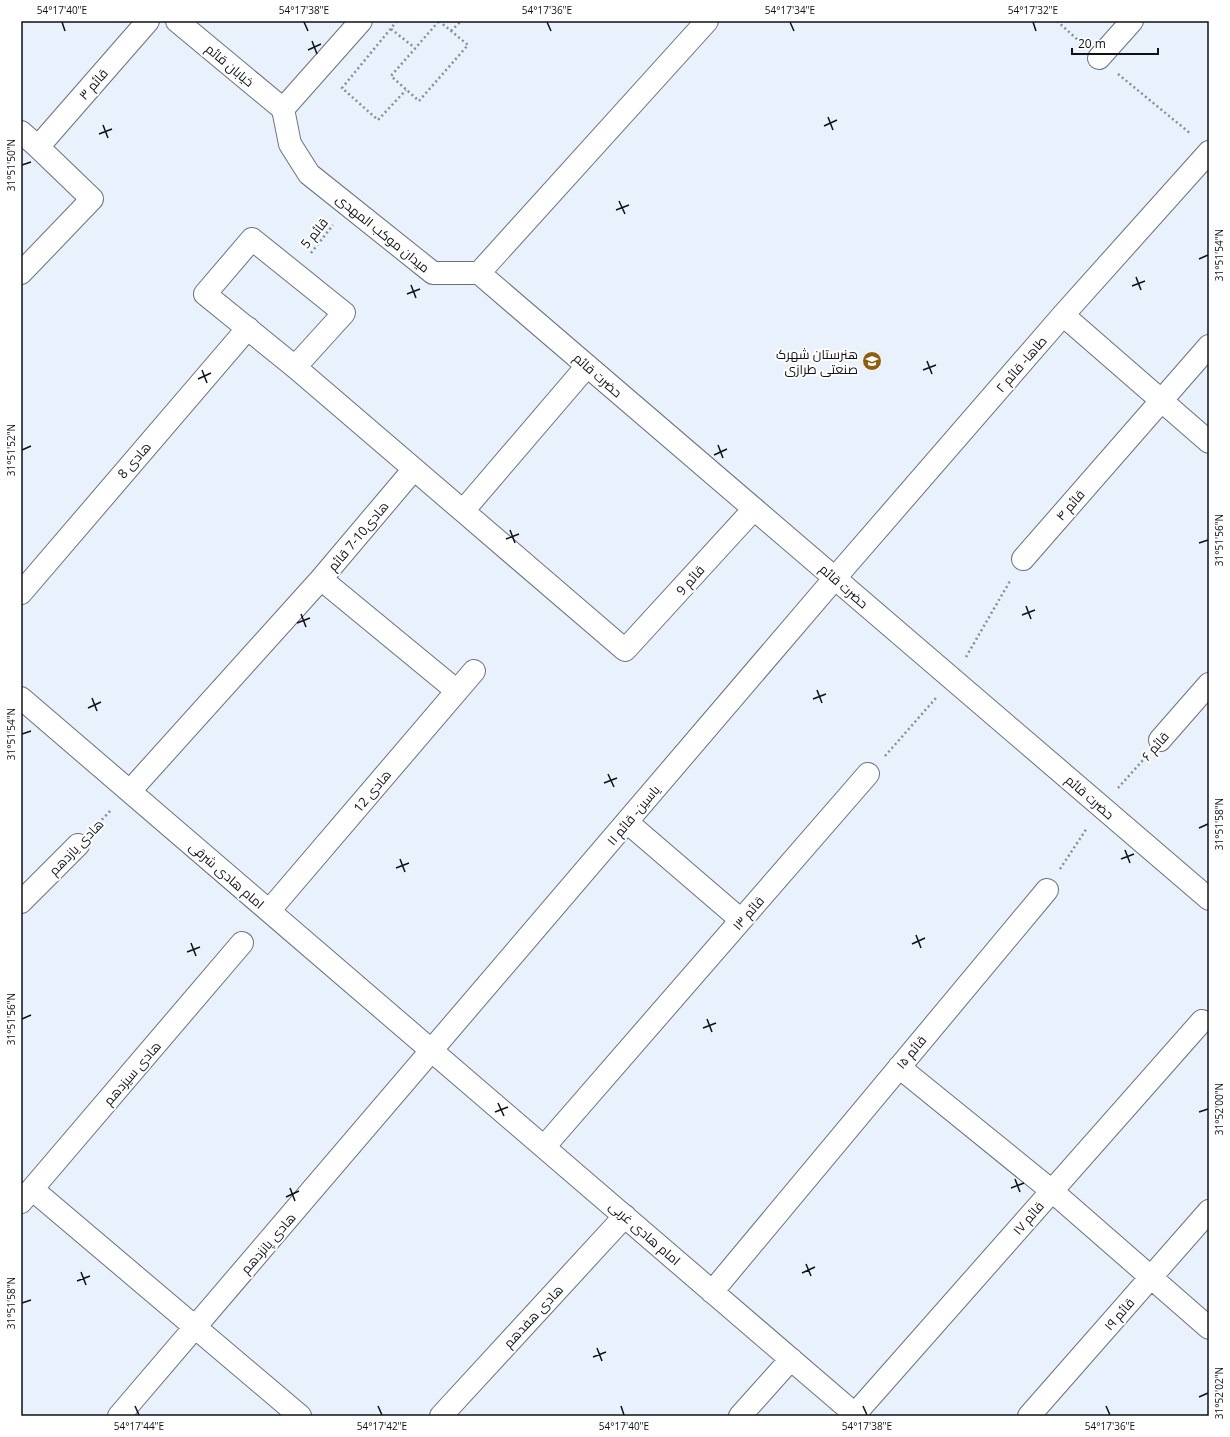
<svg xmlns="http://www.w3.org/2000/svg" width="1230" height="1437" viewBox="0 0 1230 1437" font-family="'Open Sans',Cairo,sans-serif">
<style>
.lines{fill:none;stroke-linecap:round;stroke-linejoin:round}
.minor-casing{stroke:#69717b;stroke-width:24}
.tertiary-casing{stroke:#69717b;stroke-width:24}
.path{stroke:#878e95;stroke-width:2.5;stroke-dasharray:2 3;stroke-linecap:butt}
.minor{stroke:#fff;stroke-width:22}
.tertiary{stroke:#fff;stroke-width:22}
.ticks{fill:none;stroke:#0e1115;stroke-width:1.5}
.labels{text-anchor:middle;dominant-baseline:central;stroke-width:4;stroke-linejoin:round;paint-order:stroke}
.street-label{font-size:13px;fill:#0e1115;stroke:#fff}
.poi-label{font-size:13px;fill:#0e1115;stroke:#fff;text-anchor:end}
.neatline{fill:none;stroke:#0e1115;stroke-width:1.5}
.ticks-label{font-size:10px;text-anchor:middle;fill:#0e1115}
</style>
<rect width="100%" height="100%" fill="#e8f1fc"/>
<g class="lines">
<g class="minor-casing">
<path id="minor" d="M177 21 283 109
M1099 58 1132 21
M21 132 38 147 92 199 21 273
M38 147 148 21
M1063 315 1209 442
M295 367 344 313 252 239 205 294 295 367 414 469
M463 511 625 650 754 509
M1023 559 1209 346
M321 579 457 691
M21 593 248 328
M21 698 857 1416
M1160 740 1209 684
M130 791 321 579 414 469 463 511 587 366
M627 822 741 920
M21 902 78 845
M269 911 474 671
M899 1067 1052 1191 1209 1328
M544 1147 868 774
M32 1189 300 1416
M21 1202 242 943
M712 1292 1047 890
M855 1414 1202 1021
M119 1416 835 578 1063 315 1209 152
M441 1416 625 1216
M740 1416 791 1359
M1029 1416 1209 1211"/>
</g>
<g class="tertiary-casing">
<path id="tertiary" d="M361 21 283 109 290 144 309 174 433 273H479L707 21
M479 273 1209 899"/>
</g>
<path class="path" d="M397 21 342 88 378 120 406 90
M439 21 468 45 419 101 391 76Z
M1057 21 1079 41
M391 29 415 48
M451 31 461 21
M1118 74 1191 134
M311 253 333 225
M966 657 1010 581
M885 756 936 698
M1118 788 1144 759
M95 827 112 809
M1060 869 1087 828"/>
<use href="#minor" class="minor"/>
<use href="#tertiary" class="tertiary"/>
</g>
<path class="ticks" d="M62 22 65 31M304 22 308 31M547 22 551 31M790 22 794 31M1033 22 1036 31M312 41 317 54M308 50 321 44M828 117 833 130M103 125 108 138M824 126 837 120M99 134 112 129M22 165 31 162M619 201 625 214M616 210 629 205M1199 259 1208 255M1136 277 1141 290M411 285 416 298M1132 286 1145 281M407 294 420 289M927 361 932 374M202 370 207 383M923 370 936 365M198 379 211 373M718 445 723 458M22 450 31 446M714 455 727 449M510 530 515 543M506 539 519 534M1199 543 1208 540M1026 606 1031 619M301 614 306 627M1022 615 1035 610M297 623 310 618M817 690 822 703M92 698 97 711M813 699 826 694M88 708 101 702M22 734 31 731M608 774 614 787M604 783 617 778M1199 828 1208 824M1125 850 1130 863M400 859 405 872M1121 859 1134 854M396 868 409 863M916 935 921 948M191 943 196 956M912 944 925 938M187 952 200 947M22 1019 31 1015M707 1019 712 1032M703 1028 716 1023M498 1103 504 1116M495 1112 508 1107M1199 1112 1208 1109M1015 1179 1020 1192M290 1188 295 1201M1011 1188 1024 1183M286 1197 299 1191M806 1264 811 1276M81 1272 86 1285M802 1273 815 1267M77 1281 90 1276M22 1303 31 1300M597 1348 602 1361M593 1357 606 1352M1199 1397 1208 1393M135 1406 139 1415M378 1406 382 1415M621 1406 624 1415M863 1406 867 1415M1106 1406 1110 1415"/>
<defs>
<g id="school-disc" transform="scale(1)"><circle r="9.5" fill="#905e0e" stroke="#fff"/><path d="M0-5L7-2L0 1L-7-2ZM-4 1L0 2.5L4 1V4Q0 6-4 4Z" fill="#fff"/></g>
</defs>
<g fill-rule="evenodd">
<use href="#school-disc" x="872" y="361"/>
</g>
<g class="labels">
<g class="street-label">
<text transform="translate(230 65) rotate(40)">خیابان قائم</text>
<text transform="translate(93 84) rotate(-49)">قائم ۳</text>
<text transform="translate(314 233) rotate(-51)">قائم 5</text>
<text transform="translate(383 233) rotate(39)">میدان موکب المهدی</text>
<text transform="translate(1021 364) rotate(-49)">طاها- قائم ۲</text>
<text transform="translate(598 375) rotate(41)">حضرت قائم</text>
<text transform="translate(134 460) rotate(-49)">هادی 8</text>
<text transform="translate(1070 505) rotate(-49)">قائم ۴</text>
<text transform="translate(358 536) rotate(-50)">هادی10-7 قائم</text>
<text transform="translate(690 580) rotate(-48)">قائم 9</text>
<text transform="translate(844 586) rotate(41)">حضرت قائم</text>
<text transform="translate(1155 746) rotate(-49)">قائم ۶</text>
<text transform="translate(372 791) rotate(-50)">12 هادی</text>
<text transform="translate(1090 797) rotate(41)">حضرت قائم</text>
<text transform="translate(633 815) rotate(-50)">یاسین- قائم ۱۱</text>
<text transform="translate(76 847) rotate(-46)">هادی یازدهم</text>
<text transform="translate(227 875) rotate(41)">امام هادی شرقی</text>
<text transform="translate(748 913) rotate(-49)">قائم ۱۳</text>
<text transform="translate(911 1052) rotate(-50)">قائم ۱۵</text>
<text transform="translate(132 1073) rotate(-49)">هادی سیزدهم</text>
<text transform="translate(1028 1218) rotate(-49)">قائم ۱۷</text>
<text transform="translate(645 1233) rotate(41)">امام هادی غربی</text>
<text transform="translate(268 1243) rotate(-49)">هادی پانزدهم</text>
<text transform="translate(1119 1314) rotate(-49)">قائم ۱۹</text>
<text transform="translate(533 1316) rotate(-47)">هادی هفدهم</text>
</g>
<g class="poi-label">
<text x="858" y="354">هنرستان شهرک<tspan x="858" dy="15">صنعتی طرازی</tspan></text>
</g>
</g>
<rect width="1230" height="1437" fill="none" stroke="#ffffff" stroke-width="44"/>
<path d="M1072 48v6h86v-6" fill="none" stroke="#0e1115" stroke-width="2"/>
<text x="1078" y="48" font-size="12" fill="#0e1115" stroke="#ffffff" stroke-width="3" paint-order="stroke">20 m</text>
<rect x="22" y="22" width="1186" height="1393" class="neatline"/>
<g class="ticks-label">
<text x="62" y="14">54°17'40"E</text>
<text x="304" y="14">54°17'38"E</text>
<text x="547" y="14">54°17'36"E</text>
<text x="790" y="14">54°17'34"E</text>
<text x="1033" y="14">54°17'32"E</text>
<text transform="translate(11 165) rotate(-90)" y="4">31°51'50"N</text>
<text transform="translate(1219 255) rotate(-90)" y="4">31°51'54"N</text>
<text transform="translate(11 450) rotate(-90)" y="4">31°51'52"N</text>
<text transform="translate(1219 540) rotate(-90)" y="4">31°51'56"N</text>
<text transform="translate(11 734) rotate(-90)" y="4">31°51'54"N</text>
<text transform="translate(1219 824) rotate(-90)" y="4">31°51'58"N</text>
<text transform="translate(11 1019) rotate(-90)" y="4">31°51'56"N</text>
<text transform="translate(1219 1109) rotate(-90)" y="4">31°52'00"N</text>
<text transform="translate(11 1303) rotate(-90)" y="4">31°51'58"N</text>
<text transform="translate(1219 1393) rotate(-90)" y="4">31°52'02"N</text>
<text x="139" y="1430">54°17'44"E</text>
<text x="382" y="1430">54°17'42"E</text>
<text x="624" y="1430">54°17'40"E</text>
<text x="867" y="1430">54°17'38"E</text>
<text x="1110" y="1430">54°17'36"E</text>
</g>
</svg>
